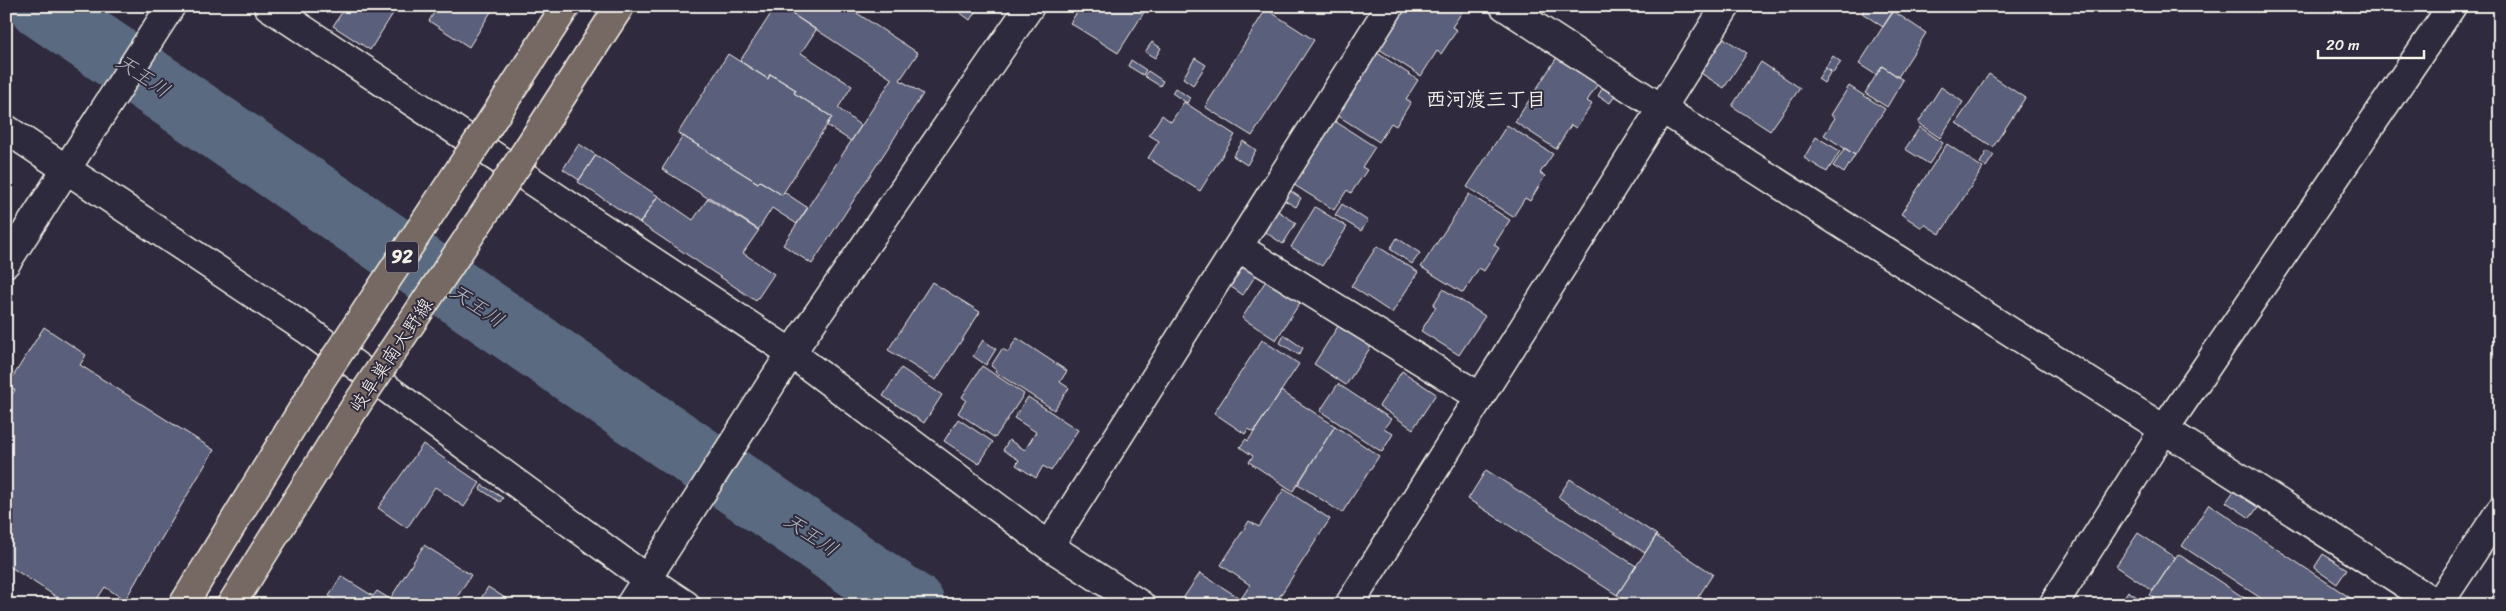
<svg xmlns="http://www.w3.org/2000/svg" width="2506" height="611" viewBox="0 0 2506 611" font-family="Sriracha,'Klee One',sans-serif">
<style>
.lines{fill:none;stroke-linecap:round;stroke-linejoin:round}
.river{stroke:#5a6b81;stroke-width:64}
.building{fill:#5a5f7b;stroke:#f4f1e8}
.minor-casing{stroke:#f4f1e8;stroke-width:31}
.major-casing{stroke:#f4f1e8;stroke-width:31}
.minor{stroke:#2f2a3d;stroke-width:28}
.major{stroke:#766964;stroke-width:28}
.major-bridge-casing{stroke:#f4f1e8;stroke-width:31;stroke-linecap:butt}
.major-bridge{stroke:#766964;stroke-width:28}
.labels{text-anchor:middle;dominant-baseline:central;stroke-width:4;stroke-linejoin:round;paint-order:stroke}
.shield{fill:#2f2a3d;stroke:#b9b5b5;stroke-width:1}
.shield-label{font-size:18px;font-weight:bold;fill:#f4f1e8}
.street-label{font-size:19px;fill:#f4f1e8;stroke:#2f2a3d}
.water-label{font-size:20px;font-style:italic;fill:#afb5ba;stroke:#2f2a3d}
.neighbourhood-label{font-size:20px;font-weight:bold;fill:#f4f1e8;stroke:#2f2a3d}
</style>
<rect width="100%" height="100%" fill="#2f2a3d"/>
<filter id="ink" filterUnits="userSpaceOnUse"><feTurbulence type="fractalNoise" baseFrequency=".02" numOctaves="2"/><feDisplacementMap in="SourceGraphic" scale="10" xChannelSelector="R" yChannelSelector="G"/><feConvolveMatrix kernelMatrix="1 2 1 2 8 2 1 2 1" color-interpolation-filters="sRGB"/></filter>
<g filter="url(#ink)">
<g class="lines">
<path class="river" d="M41 6 913 605"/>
</g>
<path class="building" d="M346 6H396L397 7 370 50 333 26Z
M438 6H492L494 7 469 47 429 21Z
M776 6H780L816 30 801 53 852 86 838 108 861 126 851 141 826 125 832 117 794 93 796 90 770 74 768 79 740 61Z
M780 6H846L918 53 900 80 923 94 812 264 783 245 892 79Z
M951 6H979L970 20Z
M1081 6H1148L1118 53 1070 23Z
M1407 6H1466L1452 27 1457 30 1441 54 1437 51 1421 76 1379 49Z
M1866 6H1887L1894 11 1883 27 1862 13Z
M1266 9 1314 40 1252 136 1205 107Z
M1893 11 1926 33 1898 77 1882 66 1876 75 1859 64Z
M1722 37 1747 53 1724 88 1699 72Z
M1152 42 1161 48 1155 58 1145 52Z
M1373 50 1418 80 1406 99 1411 102 1396 126 1391 123 1379 142 1332 112Z
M1561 51 1602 77 1587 101 1592 104 1576 128 1571 125 1556 149 1515 122Z
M728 54 768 79 770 74 796 90 794 93 832 117 782 195 760 181 758 183 678 133Z
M1833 56 1841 62 1833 73 1825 68Z
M1195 58 1206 65 1193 85 1183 78Z
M1131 60 1146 70 1143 75 1128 66Z
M1761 62 1800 88 1770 131 1732 106Z
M1882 66 1903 80 1887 107 1865 93Z
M1825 68 1831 71 1824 83 1818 79Z
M1148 71 1163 81 1160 86 1144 76Z
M1989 74 2025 98 1993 147 1956 123Z
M1604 85 1617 93 1610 103 1598 96Z
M1849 86 1885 109 1855 155 1824 135 1835 118 1831 115Z
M1941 87 1963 102 1940 138 1918 123Z
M1175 88 1190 98 1187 103 1172 93Z
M1184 102 1235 135 1200 191 1148 158 1159 141 1149 135 1162 115 1171 122Z
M1330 118 1375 147 1362 167 1367 170 1351 193 1347 190 1334 210 1288 181Z
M1507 125 1553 154 1540 173 1545 176 1530 201 1525 198 1513 217 1467 187Z
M1920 127 1943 143 1929 164 1905 149Z
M683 136 758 183 760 181 782 195 784 192 808 208 797 224 772 208 758 230 662 169Z
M1816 137 1840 151 1827 172 1804 158Z
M1243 141 1256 150 1247 165 1233 156Z
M579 144 596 155 579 180 563 169Z
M1947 144 1983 168 1940 234 1924 224 1922 228 1901 214Z
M1845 148 1855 155 1844 173 1833 166Z
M1987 151 1994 155 1986 167 1980 163Z
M596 155 658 196 640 223 578 182Z
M1283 186 1301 198 1296 207 1277 196Z
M1469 194 1510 220 1494 245 1499 248 1484 271 1479 268 1463 293 1421 267Z
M658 196 693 220 709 197 759 230 743 253 774 274 756 301 640 223Z
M1342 204 1368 221 1361 231 1335 215Z
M1269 205 1296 223 1283 244 1256 226Z
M1315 207 1347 227 1322 266 1291 247Z
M1397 238 1420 253 1412 264 1390 249Z
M1377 246 1418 272 1392 313 1351 286Z
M1235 258 1257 273 1243 295 1221 280Z
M1267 279 1301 301 1276 340 1242 318Z
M932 282 980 312 936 380 888 350Z
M1443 289 1485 316 1459 355 1421 331 1436 307 1433 305Z
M1340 323 1372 345 1346 385 1314 364Z
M44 327 86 355 80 365 214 450 125 600 105 587 93 605H69L6 564V403L15 390 7 386Z
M1284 335 1303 348 1299 355 1280 343Z
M1017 338 1067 371 1060 382 1069 388 1054 410 995 372 996 370 991 366 1002 349 1008 352Z
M983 340 996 349 986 365 973 356Z
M1262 340 1299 364 1254 432 1248 429 1245 434 1214 413Z
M982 366 1024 394 995 438 958 413 966 400 962 397Z
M901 368 942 395 924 423 883 396Z
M1402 371 1436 394 1413 429 1379 406Z
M1338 384 1391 419 1384 428 1393 434 1382 452 1320 411Z
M1281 391 1335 426 1293 491 1249 462 1253 456 1240 447 1246 439 1248 441Z
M1028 397 1078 430 1051 471 1043 466 1036 478 1016 465 1019 460 1003 450 1009 440 1025 450 1036 432 1014 418Z
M958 419 993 442 979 464 944 441Z
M1335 426 1379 456 1342 513 1298 484Z
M423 444 480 483 464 507 435 487 407 528 378 508Z
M1486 470 1636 566 1617 595 1468 499Z
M1570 479 1657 535 1645 553 1558 497Z
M482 485 503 498 500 502 480 489Z
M1284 489 1330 519 1274 605H1196L1184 597 1200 573 1241 599 1250 585 1221 565 1249 521 1259 527Z
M2234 491 2258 507 2250 518 2226 502Z
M2209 504 2361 605H2271L2182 546Z
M2138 533 2175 557 2153 591 2116 566Z
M1656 536 1713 574 1693 605H1633L1617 595Z
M424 545 471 575 452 605H342L329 596 341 576 373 596 377 591 390 599Z
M2178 554 2255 605H2165L2150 595Z
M2323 554 2347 569 2337 584 2314 568Z
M488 587 516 605H477Z
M2128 591 2149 605H2119Z"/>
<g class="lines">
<g class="minor-casing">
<path id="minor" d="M268 6 791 353 1049 546 1141 605
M1504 6C1814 209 2127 404 2438 605
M6 129 306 329 647 579 686 605
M1238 247 1480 397
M6 263 171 6
M1049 546 1390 6
M630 605 791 353 1030 6
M1349 605 1726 6
M2053 605 2165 428 2452 6
M2438 605 2500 511"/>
</g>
<g class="major-casing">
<path id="major" d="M485 131 566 6
M523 156 620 6
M183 605 318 384
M231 605 355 407"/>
</g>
<use href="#minor" class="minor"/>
<use href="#major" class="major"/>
<g class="major-bridge-casing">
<path id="major-bridge" d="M318 384 485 131
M355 407 523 156"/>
</g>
<use href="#major-bridge" class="major-bridge"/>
</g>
</g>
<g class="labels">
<rect class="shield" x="386" y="241.5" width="32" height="31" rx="4"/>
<g class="shield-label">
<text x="402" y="257">92</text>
</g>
<g class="street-label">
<text transform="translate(391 355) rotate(-56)">岐阜巣南大野線</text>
</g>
<g class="water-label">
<text transform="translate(143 76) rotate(34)">天王川</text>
<text transform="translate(477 306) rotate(34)">天王川</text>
<text transform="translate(811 535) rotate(34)">天王川</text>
</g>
<g class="neighbourhood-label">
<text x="1486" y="99">西河渡三丁目</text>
</g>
</g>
<rect width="2506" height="611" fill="none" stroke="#2f2a3d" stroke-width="25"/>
<rect x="12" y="12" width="2481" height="586" fill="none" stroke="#f4f1e8" stroke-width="2" filter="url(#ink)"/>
<path d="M2318 50v8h106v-8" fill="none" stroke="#f4f1e8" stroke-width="2.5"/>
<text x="2326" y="50" font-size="15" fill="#f4f1e8" stroke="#2f2a3d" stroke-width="4" paint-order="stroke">20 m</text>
</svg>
